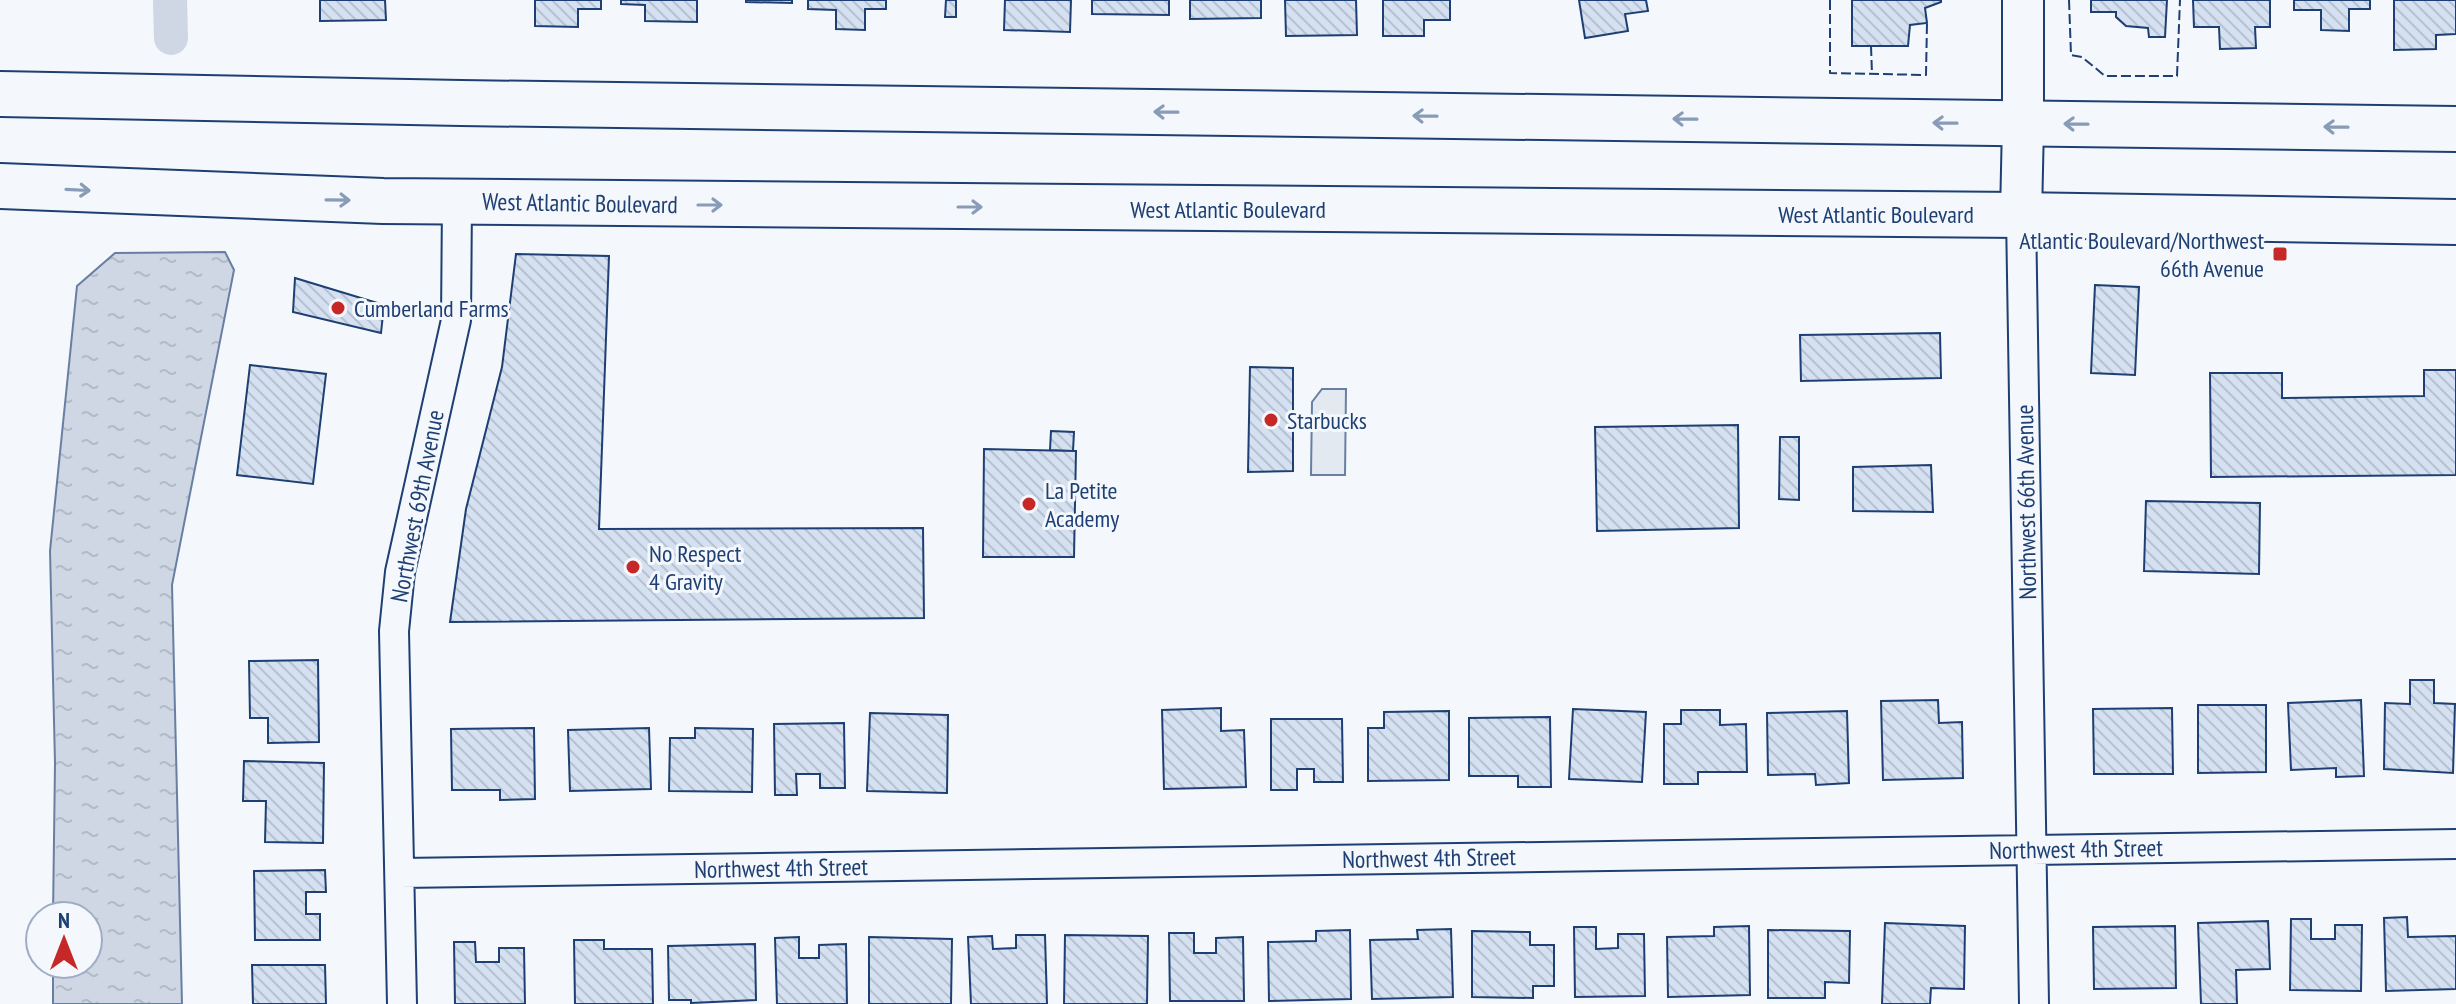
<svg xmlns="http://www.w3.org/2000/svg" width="2456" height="1004" viewBox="0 0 2456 1004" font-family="'PT Sans Narrow',sans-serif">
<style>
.grass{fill:#e3e9f0;stroke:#687fa3;stroke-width:2}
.water{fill:url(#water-ripples);stroke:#687fa3;stroke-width:2}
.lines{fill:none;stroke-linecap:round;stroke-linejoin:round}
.canal{stroke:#cfd7e4;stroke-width:34}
.building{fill:url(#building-back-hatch);stroke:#1d3f73;stroke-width:2}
.street-casing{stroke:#1d3f73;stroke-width:32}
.secondary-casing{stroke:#1d3f73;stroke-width:44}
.primary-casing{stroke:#1d3f73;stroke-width:48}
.street{stroke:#f4f7fb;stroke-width:28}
.secondary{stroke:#f4f7fb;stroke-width:40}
.primary{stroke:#f4f7fb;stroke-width:44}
.fence{stroke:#1d3f73;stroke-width:2;stroke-dasharray:10 4;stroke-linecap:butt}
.oneway{stroke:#889bb7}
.poi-dot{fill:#c62828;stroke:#f4f7fb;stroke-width:3}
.labels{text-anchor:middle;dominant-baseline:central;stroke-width:6;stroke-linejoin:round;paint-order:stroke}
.street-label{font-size:24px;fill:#1d3f73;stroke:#f4f7fb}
.poi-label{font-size:24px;fill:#1d3f73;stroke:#f4f7fb;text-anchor:start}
</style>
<defs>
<pattern id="water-ripples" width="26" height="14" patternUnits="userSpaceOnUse" patternTransform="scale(2)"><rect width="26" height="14" fill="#cfd7e4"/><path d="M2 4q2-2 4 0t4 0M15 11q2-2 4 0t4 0" fill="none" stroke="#b1bac7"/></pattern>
<pattern id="building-back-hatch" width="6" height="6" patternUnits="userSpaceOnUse" patternTransform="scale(2)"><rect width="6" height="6" fill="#d5e0f0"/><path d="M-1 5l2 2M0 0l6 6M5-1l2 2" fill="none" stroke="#b6c1d1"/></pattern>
</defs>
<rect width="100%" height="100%" fill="#f4f7fb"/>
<path class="grass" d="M1322 389H1346L1345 475H1311L1312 402Z"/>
<path class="water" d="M225 252 234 270 172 585 182 1004H53V964H88V916H53L55 763 50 551 77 286 115 253Z"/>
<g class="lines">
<path class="canal" d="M170 0 171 38"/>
</g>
<path class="building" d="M320 0H385L386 20 320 21Z
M535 0H601V9H578V27L535 26Z
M621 0H697V22L645 21V5L621 4Z
M746 0H792V3L746 2Z
M808 0H886V9H865V30L836 29V10L808 9Z
M946 0H956V17H945Z
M1005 0H1071L1070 32 1004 30Z
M1092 0H1169V15L1092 14Z
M1190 0H1261V18L1190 19Z
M1285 0H1356L1357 35 1286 36Z
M1383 0H1450V20H1424V36H1383Z
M1579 0H1646L1648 11 1625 14 1628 31 1585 38Z
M1852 0H1941V2L1925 8 1927 23 1910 25 1908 46H1852Z
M2091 0H2167L2165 37H2149L2148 28 2126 26 2116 17V12H2091Z
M2193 0H2270V27H2255L2256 48 2220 49 2219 27H2194Z
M2294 0H2370V9H2349V31L2321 30V10H2294Z
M2394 0H2456V34L2436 35V49L2394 50Z
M516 254 609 256 599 529 923 528 924 618 450 622 466 509 502 367Z
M295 278 384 305 381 333 293 312Z
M2095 285 2139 287 2135 375 2091 373Z
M1940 333 1941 378 1801 381 1800 335Z
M250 365 326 374 313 484 237 475Z
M1250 367 1293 368V471L1248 472Z
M2424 370H2456V475L2211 477 2210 373H2282V398L2424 396Z
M1738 425 1739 528 1597 531 1595 427Z
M1051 431 1074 432 1073 451 1050 450Z
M1780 437H1799V500L1779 499Z
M984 449 1076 451 1074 557H983Z
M1931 465 1933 512 1853 511V467Z
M2146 501 2260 503 2259 574 2144 571Z
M318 660 319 742 268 743V718H250L249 661Z
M2410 680H2434V703L2455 704 2453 773 2384 769 2385 703 2410 704Z
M1938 700 1939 723 1962 722 1963 778 1883 780 1881 701Z
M2361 700 2364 776 2336 777V768L2291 770 2288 703Z
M2198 705H2266V772L2198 773Z
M1221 708V731L1244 730 1246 787 1164 789 1162 710Z
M2172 708 2173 774H2094L2093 709Z
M1573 709 1646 712 1642 782 1569 779Z
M1681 710H1720V725L1746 724 1747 772H1698V784H1664V724H1681Z
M1449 711V780L1368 781V728H1384V712Z
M1847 711 1849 783 1816 785 1815 774 1768 775 1767 713Z
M870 713 948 715 947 793 867 791Z
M1550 717 1551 787H1518V776H1469V718Z
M1271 719H1342L1343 782H1314V769H1297V790H1271Z
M844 723 845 788H820V774H796L797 795H775L774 724Z
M534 728 535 799 500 800V790H452L451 729Z
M649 728 651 789 570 791 568 730Z
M695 728 753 729 752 792 669 791 670 738H695Z
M244 761 324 763 323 843 265 842 266 801H243Z
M325 870 326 892H306V914H320V940H255L254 871Z
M2407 917 2408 937 2456 936V989L2386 991 2384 918Z
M2291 919H2311V939H2335V925H2362L2361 991 2290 990Z
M2268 921 2270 969 2236 970 2237 1004H2201L2198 923Z
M1885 923 1965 926 1964 989 1931 988 1930 1004H1882Z
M1749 926 1750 995 1668 997 1667 937 1714 936V927Z
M2175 926 2176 988 2094 989 2093 927Z
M1574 927H1596V949L1618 948V934H1644L1645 996 1575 997Z
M1451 929 1453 997 1372 999 1370 940 1418 939 1417 930Z
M1350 930 1351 999 1269 1001 1268 942 1316 941V931Z
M1768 930 1850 931 1849 983 1825 982V998H1768Z
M1472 931 1530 932V945H1554V986H1533V998L1472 997Z
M1169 933H1194V953H1216V938L1243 937 1244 1001H1170Z
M1016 935H1045L1047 1004H971L968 937 992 936 993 949 1016 948Z
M1065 935 1148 936 1147 1004H1064Z
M799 937V958H819V945L846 944 847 1004H777L775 938Z
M869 937 952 939 951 1004H869Z
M574 940H604V949H652L653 1004H575Z
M454 942H475L476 962H499V948H524L525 1004H455Z
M755 944 756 1000 691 1003V1000H669L668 946Z
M252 965H325L326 1004H253Z"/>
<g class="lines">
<g class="street-casing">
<path id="street" d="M2021 215 2034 1004
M401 873 2456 844
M402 1004 394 631 400 572 456 320 457 202"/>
</g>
<g class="secondary-casing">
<path id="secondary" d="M2021 215 2023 124V0"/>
</g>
<g class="primary-casing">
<path id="primary" d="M0 94 461 103 2456 129
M0 186 383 201 2021 215 2456 222"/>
</g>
<use href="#street" class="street"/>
<use href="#secondary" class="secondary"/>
<use href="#primary" class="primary"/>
<path class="fence" d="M1830 0V73L1926 75 1927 23
M2069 0 2071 55 2082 57 2105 76H2177L2180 0
M1871 46 1872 74"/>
</g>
<defs><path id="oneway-shaft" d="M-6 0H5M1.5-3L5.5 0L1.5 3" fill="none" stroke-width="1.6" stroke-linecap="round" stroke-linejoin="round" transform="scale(2)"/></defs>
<g class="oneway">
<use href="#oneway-shaft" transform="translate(1166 112) rotate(-179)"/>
<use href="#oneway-shaft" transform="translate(1425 116) rotate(-179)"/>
<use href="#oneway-shaft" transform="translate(1685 119) rotate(-179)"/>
<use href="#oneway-shaft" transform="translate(1945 123) rotate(-179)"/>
<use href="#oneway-shaft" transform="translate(2076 124) rotate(-179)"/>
<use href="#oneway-shaft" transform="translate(2336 127) rotate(-179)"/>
<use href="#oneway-shaft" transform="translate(78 190) rotate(3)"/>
<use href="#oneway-shaft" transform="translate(338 200) rotate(1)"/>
<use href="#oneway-shaft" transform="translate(710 205)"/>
<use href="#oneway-shaft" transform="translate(970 207)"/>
</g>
<g class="poi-dot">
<rect x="2272" y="246" width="16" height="16" rx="4"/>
<circle cx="338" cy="308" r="8"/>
<circle cx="1271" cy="420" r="8"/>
<circle cx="1029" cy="504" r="8"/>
<circle cx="633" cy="567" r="8"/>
</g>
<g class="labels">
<g class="street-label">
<text transform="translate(580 203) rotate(1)">West Atlantic Boulevard</text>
<text x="1228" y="209">West Atlantic Boulevard</text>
<text x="1876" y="214">West Atlantic Boulevard</text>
<text transform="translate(2026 502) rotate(-91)">Northwest 66th Avenue</text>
<text transform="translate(417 506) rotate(-79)">Northwest 69th Avenue</text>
<text transform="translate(2076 849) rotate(-1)">Northwest 4th Street</text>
<text transform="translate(1429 858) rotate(-1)">Northwest 4th Street</text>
<text transform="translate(781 868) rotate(-1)">Northwest 4th Street</text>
</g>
<g class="poi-label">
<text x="2264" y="240" text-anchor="end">Atlantic Boulevard/Northwest<tspan x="2264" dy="28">66th Avenue</tspan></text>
<text x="354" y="308">Cumberland Farms</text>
<text x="1287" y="420">Starbucks</text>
<text x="1045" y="490">La Petite<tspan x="1045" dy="28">Academy</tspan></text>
<text x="649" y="553">No Respect<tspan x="649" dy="28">4 Gravity</tspan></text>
</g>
</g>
<g transform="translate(64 940)"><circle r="38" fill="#f4f7fb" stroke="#9eadc5" stroke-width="2"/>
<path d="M0-6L14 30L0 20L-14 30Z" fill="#c62828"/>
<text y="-12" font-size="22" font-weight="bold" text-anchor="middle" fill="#1d3f73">N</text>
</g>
</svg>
